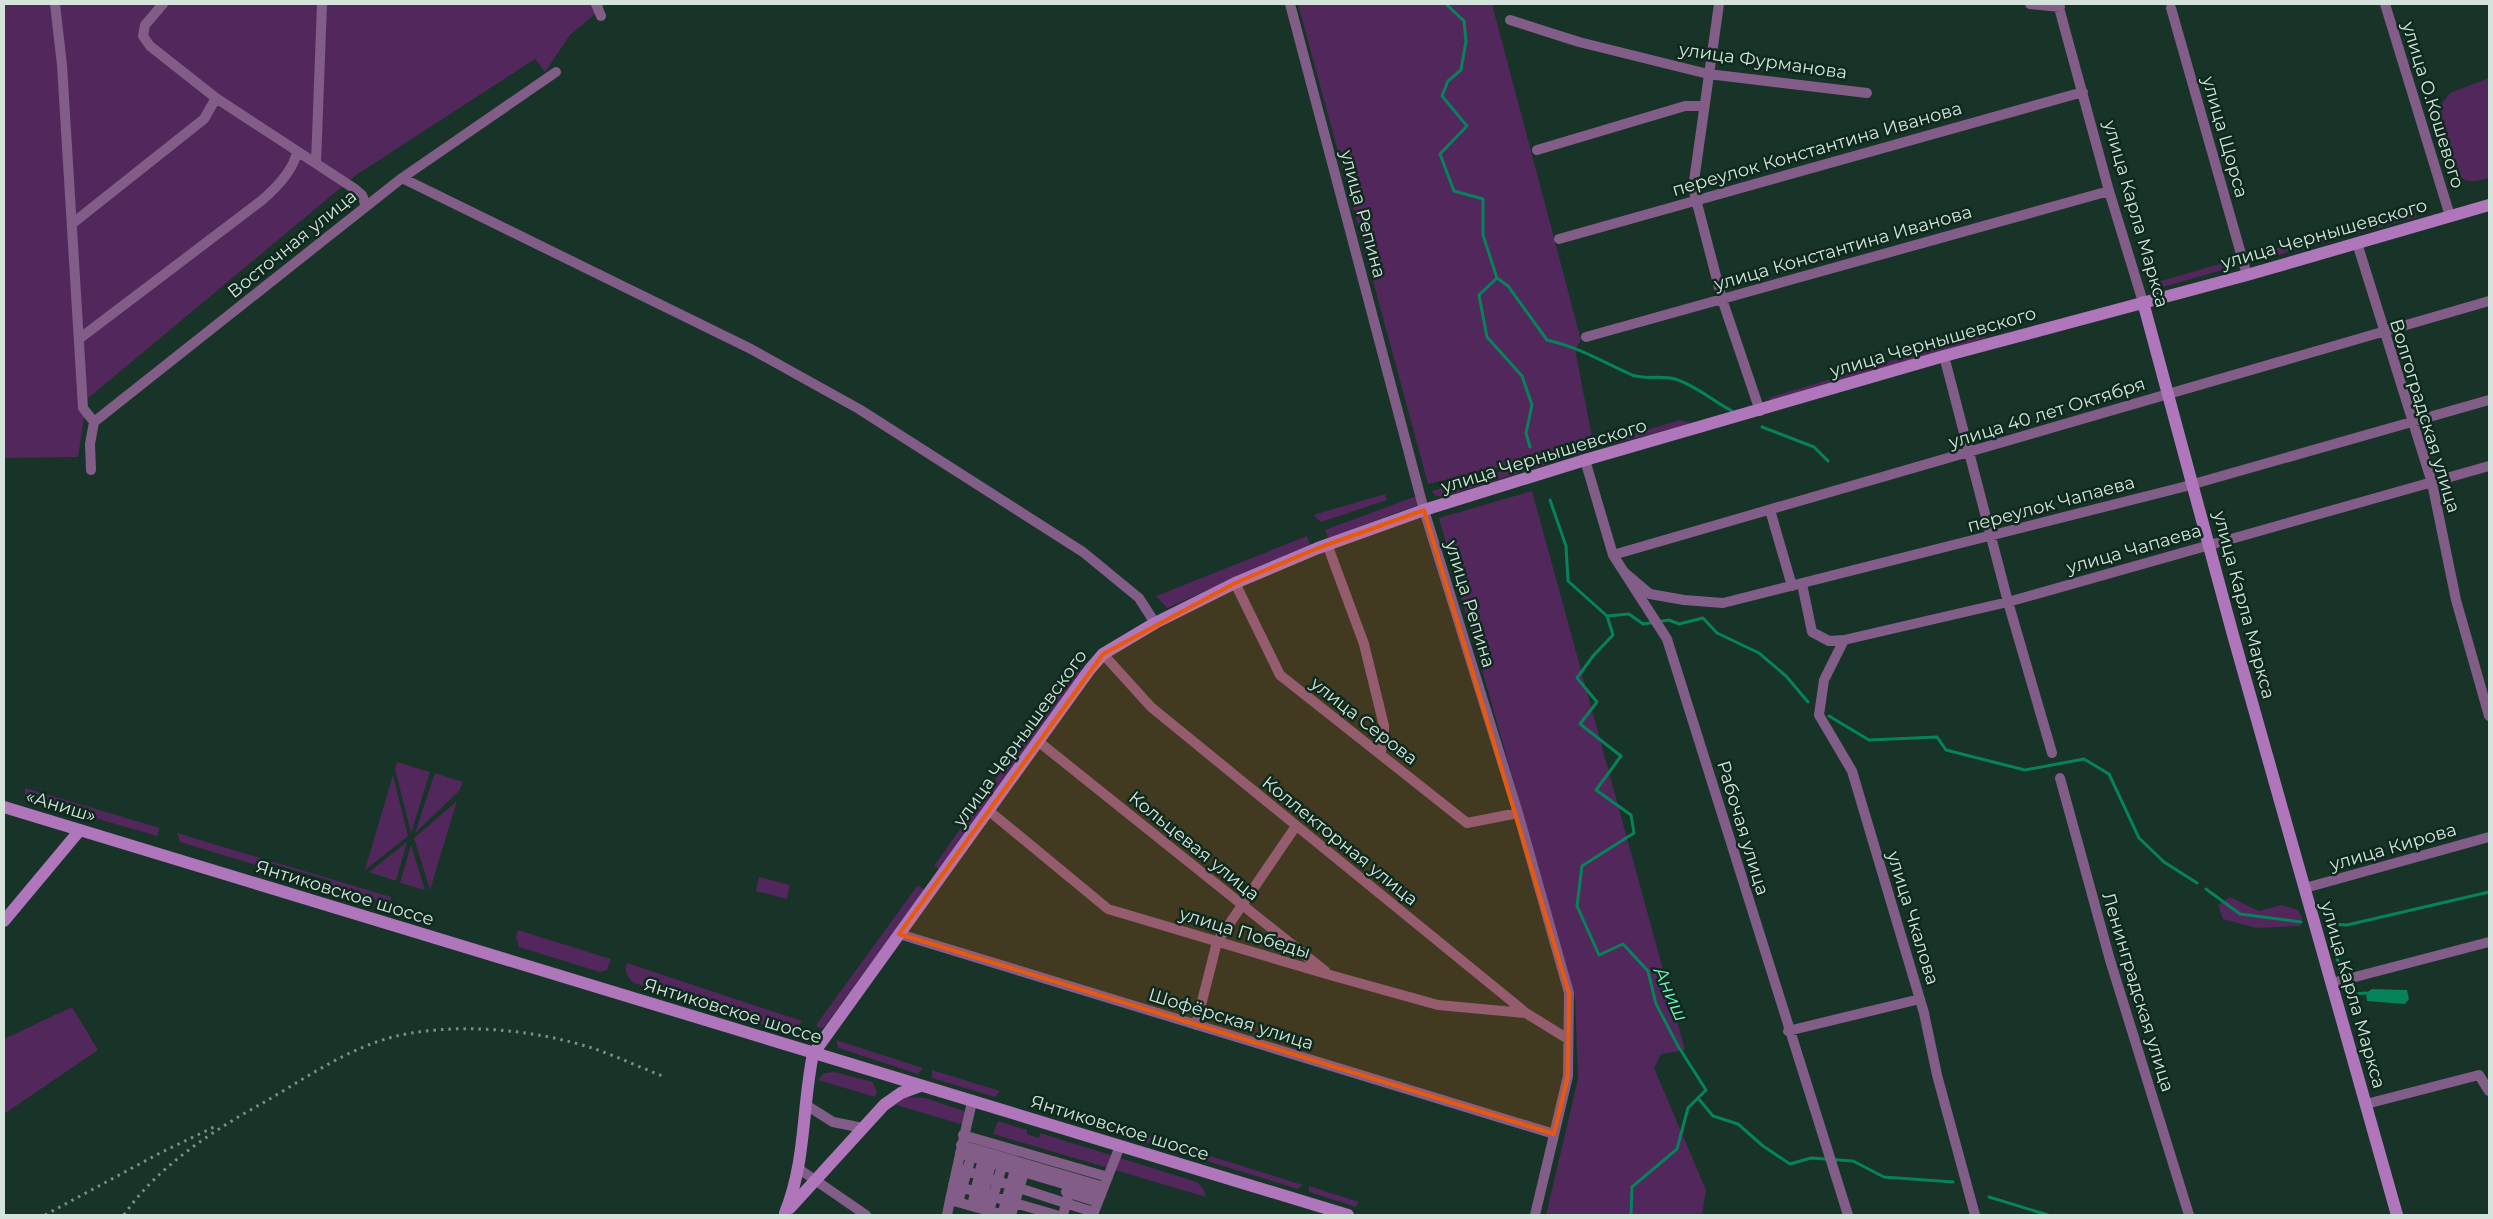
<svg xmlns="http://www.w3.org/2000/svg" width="2493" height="1219" viewBox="0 0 2493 1219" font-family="Montserrat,sans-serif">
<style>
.green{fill:#52275b}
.water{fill:#06835b}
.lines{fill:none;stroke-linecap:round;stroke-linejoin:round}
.stream{stroke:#06835b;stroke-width:3}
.street{stroke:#815d88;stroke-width:10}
.secondary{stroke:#b076bc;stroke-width:12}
.rail{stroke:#7a8f85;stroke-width:3;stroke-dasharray:2.5 5;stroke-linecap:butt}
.marked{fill:#e8590c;fill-opacity:0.2;stroke:#e8590c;stroke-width:4;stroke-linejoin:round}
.labels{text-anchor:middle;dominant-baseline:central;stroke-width:5;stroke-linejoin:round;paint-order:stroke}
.street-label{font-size:18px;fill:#d4e3db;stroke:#0e291d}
.water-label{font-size:19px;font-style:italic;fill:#6ff6bd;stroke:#0e291d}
</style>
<rect width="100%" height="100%" fill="#183327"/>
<path class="green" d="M4 4H607L570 35 545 72 535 59 356 175 87 399 78 457 4 458Z
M1298 4H1492L1581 340 1575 349 1592 437 1519 463 1428 484Z
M2489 78V178C2481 180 2469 184 2462 178 2451 169 2438 125 2436 111L2450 93Z
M2414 209 2417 217 2256 261 2253 255Z
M2237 259 2240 265 2156 289 2150 284Z
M1987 332 1985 338 1773 402 1768 398Z
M1680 420 1691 423 1617 443 1610 441Z
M1594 445 1592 450 1443 497 1434 495 1432 491Z
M1532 491 1685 1050 1661 1054 1654 1068 1706 1190 1702 1215H1546L1578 1079 1575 998 1439 518Z
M1385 494 1387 500 1321 522 1313 515Z
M1419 495 1418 505 1328 538 1325 530Z
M1307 536 1310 545 1167 608 1156 596Z
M1076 666 1083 671 940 870 934 866Z
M397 762 430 772 411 833 395 769Z
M435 773 463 782 459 791 415 833Z
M393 775 408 836 365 870Z
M25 788 160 828 157 836 25 798Z
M457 801 430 890 414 838Z
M177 833 391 897 390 904 331 887V881L270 863 266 868 180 842Z
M407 842 396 881 369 872Z
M411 845 425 890 400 883Z
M759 877 790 885 787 899 756 891Z
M918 885 925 890 824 1027 819 1028 816 1025Z
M2230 897 2259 911 2281 905 2298 910 2302 918 2300 926 2256 928 2223 919 2218 905Z
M518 930 611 959 607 970 600 972 519 947 516 937Z
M627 963 802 1021 792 1034 634 983C627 977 624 972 627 963Z
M72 1007 98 1050 4 1114V1039Z
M836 1040 923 1068 918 1074 838 1048Z
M932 1070 1000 1091 995 1097 932 1078Z
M835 1072 873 1082 877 1092 875 1097 818 1080 824 1073Z
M905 1097 925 1098 967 1112 964 1125 896 1105Z
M1090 1119 1175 1145V1149L1162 1147V1143L1153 1141 1151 1144 1090 1126Z
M998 1121 1027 1130V1134L1039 1138 1040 1133 1197 1182 1204 1190 1206 1197 993 1134Z
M1181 1147 1303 1185 1298 1189 1181 1153Z
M1309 1186 1359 1202 1356 1207 1309 1192Z"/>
<path class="water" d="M2372 989 2407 990 2409 999 2405 1004 2367 1001 2366 993Z"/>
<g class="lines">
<path class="stream" d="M1446 4 1464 21 1466 41 1461 70 1448 81 1442 96 1467 126 1440 154 1454 191 1483 199V235L1497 278 1479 295 1487 337 1522 376 1532 405 1526 433 1530 447
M1497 278 1508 286 1547 340C1578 347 1603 362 1632 375 1645 380 1662 375 1675 379 1695 385 1713 401 1732 411
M1762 427 1814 447 1828 461
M1550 500 1566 546 1568 581 1607 616 1613 635 1593 656 1577 678 1597 702 1580 724 1621 756 1596 790 1631 815 1634 833 1582 866 1577 906 1599 955 1623 944 1648 971 1656 1004 1678 1046 1706 1090 1688 1108 1677 1149 1632 1187 1631 1215
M1607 616 1629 614 1643 624 1669 620 1679 624 1703 618 1717 633 1759 653 1786 676 1808 702
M1829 716 1869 740 1937 737 1946 750 2025 770 2084 759 2109 774 2139 838 2164 862 2197 883
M2206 889 2240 914 2301 922
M2342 973 2331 941 2329 924 2347 925 2489 892
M2349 988 2354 994 2366 993
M1698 1098 1713 1116 1738 1124 1763 1146 1790 1164 1811 1158 1853 1161 1884 1177 1953 1182
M1989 1197 2048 1215"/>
<path class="street" d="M55 4 62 65 83 408 94 422
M163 4 145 25 143 36 150 46 216 98
M596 4 601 16
M1290 4 1424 510 1518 813 1569 993 1568 1076 1535 1215
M1719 4 1693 188 1722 299 1760 411
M2030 4 2060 7
M2058 4 2109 191 2143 302
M2385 4 2450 216
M2171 8 2247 275
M1510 20 1579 42 1708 74 1867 93
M1537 150 1685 106H1704
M316 163 322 4
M402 178 751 349 859 409 1083 552 1139 598 1155 623
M73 223 204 119 216 98 355 189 362 195 366 206
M1559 239 2083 92
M2357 243 2432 483 2456 600 2489 716
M1586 337 2109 191
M79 339 261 201C275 189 294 171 297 151
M1944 356 2008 602 2052 753
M1585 460 1613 555 1667 639 1848 1215
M91 470 90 444 94 422 402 178 556 72
M1770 510 1792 586
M1327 544 1364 644 1384 726V741L1380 754
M1613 555 2489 301
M1624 572 1650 594 1684 600 1723 603 2183 487 2489 400
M1235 583 1280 675 1467 823 1518 813
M1802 584 1812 632 1829 641 1844 640 2008 602 2489 466
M1844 640 1824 680 1819 715 1852 771 1924 1013 1937 1075 1975 1215
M1103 654 1151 707 1526 1013 1568 1039
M1039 742 1325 971
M2060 778 2110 960 2189 1215
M988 810 1108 909 1330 975 1438 1005 1525 1013
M2305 888 2489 837
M899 934 1554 1134
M2332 983 2489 942
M1196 1025 1217 942 1296 826
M1788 1031 1920 999
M972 1102 957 1168 1084 1209 1094 1212 1120 1146
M2366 1104 2479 1075 2489 1091
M806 1105 833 1122 863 1128
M963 1135 1108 1177
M961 1145 1104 1187
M960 1153 1101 1195
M957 1168 950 1200 1004 1215
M799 1169 866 1215
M953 1185 1056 1215
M1066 1192 1098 1202
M958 1202 973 1150
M972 1206 984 1153
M980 1208 993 1156
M989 1211 1004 1159
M947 1215 950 1200
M1002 1215 1017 1163
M1011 1215 1026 1166
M1063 1215 1068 1197"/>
<path class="secondary" d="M2143 302 2233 635 2397 1215
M4 807 1348 1215
M4 921 80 830
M790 1208 884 1105 901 1093 920 1086
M785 1213C806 1162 802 1107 813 1054L1090 669 1103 654 1155 623 1235 583 1318 548 1424 510 1585 460 1944 356 2247 275 2489 205"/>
<path class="rail" d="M45 1215 160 1153 216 1126
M124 1215C156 1168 212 1131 261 1104 301 1081 343 1051 389 1038 450 1021 535 1029 595 1049 618 1057 642 1068 665 1077"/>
</g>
<path class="marked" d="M1424 510 1569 993 1568 1076 1554 1134 899 934 1103 654 1235 583 1318 548Z"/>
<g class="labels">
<g class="street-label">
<text transform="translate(1763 61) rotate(8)">улица Фурманова</text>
<text transform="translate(2433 105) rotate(73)">улица О.Кошевого</text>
<text transform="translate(2225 137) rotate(74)">улица Щорса</text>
<text transform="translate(1817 149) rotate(-16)">переулок Константина Иванова</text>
<text transform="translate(1363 214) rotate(75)">улица Репина</text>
<text transform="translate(2136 214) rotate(74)">улица Карла Маркса</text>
<text transform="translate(2324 234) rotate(-16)">улица Чернышевского</text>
<text transform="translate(292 244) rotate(-39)">Восточная улица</text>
<text transform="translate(1843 248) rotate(-16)">улица Константина Иванова</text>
<text transform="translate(1933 342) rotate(-16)">улица Чернышевского</text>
<text transform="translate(2047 413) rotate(-17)">улица 40 лет Октября</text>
<text transform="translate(2425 416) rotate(73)">Волгоградская улица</text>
<text transform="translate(1544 456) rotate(-17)">улица Чернышевского</text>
<text transform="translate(2051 504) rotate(-15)">переулок Чапаева</text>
<text transform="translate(2134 549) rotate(-16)">улица Чапаева</text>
<text transform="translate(1470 604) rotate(73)">улица Репина</text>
<text transform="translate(2244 605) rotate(75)">улица Карла Маркса</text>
<text transform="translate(1364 721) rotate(38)">улица Серова</text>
<text transform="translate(1020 738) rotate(-54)">улица Чернышевского</text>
<text transform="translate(61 806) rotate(17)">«Аниш»</text>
<text transform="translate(1743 828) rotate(73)">Рабочая улица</text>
<text transform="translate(1340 841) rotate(39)">Коллекторная улица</text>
<text transform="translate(1194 846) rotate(39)">Кольцевая улица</text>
<text transform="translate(2393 847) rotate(-16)">улица Кирова</text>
<text transform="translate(345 893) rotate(17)">Янтиковское шоссе</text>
<text transform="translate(1913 918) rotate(73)">улица Чкалова</text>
<text transform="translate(1245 933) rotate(17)">улица Победы</text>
<text transform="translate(2138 992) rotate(73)">Ленинградская улица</text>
<text transform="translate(2353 995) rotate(74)">улица Карла Маркса</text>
<text transform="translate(733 1011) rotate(17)">Янтиковское шоссе</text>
<text transform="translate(1231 1019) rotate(17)">Шофёрская улица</text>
<text transform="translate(1120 1128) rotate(17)">Янтиковское шоссе</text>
</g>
<g class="water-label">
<text transform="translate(1671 994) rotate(66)">Аниш</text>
</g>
</g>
<rect width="2493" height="1219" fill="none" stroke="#d4e3db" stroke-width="10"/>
</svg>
